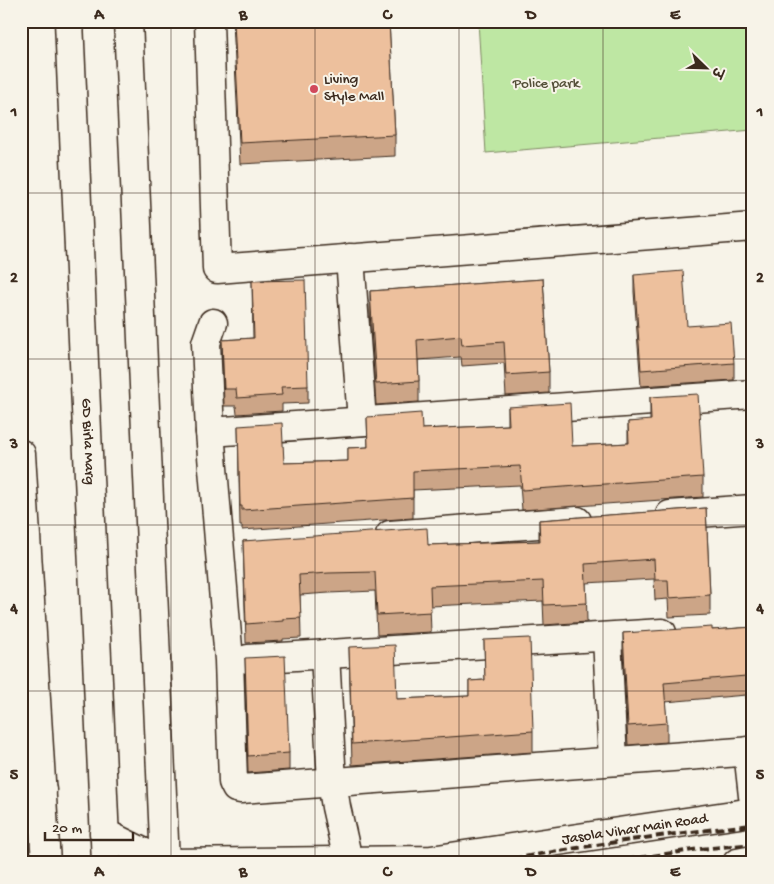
<svg xmlns="http://www.w3.org/2000/svg" width="774" height="884" viewBox="0 0 774 884" font-family="'Gochi Hand','Playpen Sans Deva',sans-serif">
<style>
.green{fill:#bee7a3;stroke:#7c8860}
.lines{fill:none;stroke-linecap:round;stroke-linejoin:round}
.minor-casing{stroke:#3b2a1e;stroke-width:31}
.major-casing{stroke:#3b2a1e;stroke-width:31}
.minor{stroke:#f7f3e8;stroke-width:28}
.major{stroke:#f7f3e8;stroke-width:28}
.rail{stroke:#3b2a1e;stroke-width:4;stroke-dasharray:8 4;stroke-linecap:butt}
.wall{fill:#cca587;stroke:#3b2a1e}
.building{fill:#edc09d;stroke:#3b2a1e}
.grid{fill:none;stroke:#3b2a1e;stroke-width:1;stroke-opacity:0.55}
.poi-dot{fill:#d1495b;stroke:#f7f3e8;stroke-width:2}
.labels{text-anchor:middle;dominant-baseline:central;stroke-width:4;stroke-linejoin:round;paint-order:stroke}
.poi-label{font-size:15px;fill:#3b2a1e;stroke:#f7f3e8;text-anchor:start}
.park-label{font-size:15px;fill:#555039;stroke:#f7f3e8}
.street-label{font-size:15px;fill:#3b2a1e;stroke:#f7f3e8}
.neatline{fill:none;stroke:#3b2a1e;stroke-width:2}
.grid-label{font-size:16px;text-anchor:middle;font-weight:bold;fill:#3b2a1e}
</style>
<rect width="100%" height="100%" fill="#f7f3e8"/>
<filter id="ink" filterUnits="userSpaceOnUse"><feTurbulence type="fractalNoise" baseFrequency=".02" numOctaves="2"/><feDisplacementMap in="SourceGraphic" scale="10" xChannelSelector="R" yChannelSelector="G"/><feConvolveMatrix kernelMatrix="1 2 1 2 8 2 1 2 1" color-interpolation-filters="sRGB"/></filter>
<g filter="url(#ink)">
<path class="green" d="M478 21H753V130L486 153Z"/>
<g class="lines">
<g class="minor-casing">
<g id="minor">
<path d="M128 21 165 863"/>
<path d="M209 21 217 269 753 227"/>
<path d="M350 258 362 421"/>
<path d="M213 323 206 343 210 432 229 660 233 782 236 788 241 789 753 751"/>
<path d="M210 432 753 394"/>
<path d="M670 515 753 509"/>
<path d="M390 535 577 521"/>
<path d="M607 637 613 761"/>
<path d="M325 654 332 782 336 807 348 860"/>
<path d="M248 659 662 633"/>
<path d="M748 751 753 796"/>
<path d="M21 791 42 790"/>
<path id="s1" d="M104 833 165 863 431 860 753 812"/>
<path d="M737 863 753 860"/>
</g>
</g>
<g class="major-casing">
<g id="major">
<path id="s2" d="M69 21 106 863"/>
<path d="M21 454 46 863"/>
</g>
</g>
<use href="#minor" class="minor"/>
<use href="#major" class="major"/>
<path class="rail" d="M490 863C577 847 665 834 753 825
M605 863 700 849 753 844"/>
</g>
<path class="wall" d="M233 21H389L395 135V156L240 164Z
M634 275 687 326 734 363V380L641 386 634 292Z
M543 279 549 372V393L506 396 504 363 462 366 461 357 418 360 419 381V402L376 405 370 312V291Z
M252 281 308 386V403L282 404V411L237 414 236 406H224L222 340 253 338Z
M650 397 703 477V497L522 510 520 485 413 490V518L242 530V526H240L238 426 284 463 348 461V448L368 447 367 417 422 429 508 425V407L572 446 628 443V422L650 421Z
M706 508 710 595V615L669 617 668 599 655 600 654 579 586 583 587 622 544 625 543 601 430 606 431 632 377 635 375 591 329 593 300 595 301 638 283 639V641L246 643 243 541 428 545 539 541V520Z
M753 627V698L746 699V695L665 702 667 723V742L628 745 623 652V633L712 630Z
M484 640 533 731V752L352 765 349 647 397 699 469 696V681L485 680Z
M245 658 289 753V770L248 773Z"/>
<path class="building" d="M234 21H389L395 135 240 143Z
M683 271 687 326 731 323 734 363 641 370 634 275Z
M543 279 549 372 506 375 504 342 462 345 461 336 417 340 419 381 376 384 370 291Z
M305 280 308 386 281 387 282 395 237 398 236 389H224L222 340 254 338 252 281Z
M698 394 703 477 522 490 520 466 413 471V498L242 510V506H240L238 426 282 423 284 463 348 461V448L368 447 367 417 421 413 422 429 509 425 508 407 570 403 572 446 629 443 628 422 651 420 650 397Z
M706 508 710 595 669 598 668 580H655L654 559 585 564 587 603 544 605 543 581 430 586 431 612 377 615 375 572 329 573 299 575 301 618 283 619V621L246 624 243 541 427 528 428 545 540 541 539 520Z
M712 627V630L753 627V680H746V676L664 683 667 723 628 726 623 633Z
M530 638 533 731 352 744 349 647 395 645 397 699 469 696V681L485 680 484 640Z
M285 656 289 753 248 756 245 658Z"/>
</g>
<path class="grid" d="M171 21V863M315 21V863M459 21V863M603 21V863M21 193H753M21 359H753M21 525H753M21 691H753"/>
<circle class="poi-dot" cx="314" cy="89" r="5"/>
<g class="labels">
<g class="poi-label">
<text x="324" y="80">Living<tspan x="324" dy="17">Style Mall</tspan></text>
</g>
<g class="park-label">
<text x="546" y="84">Police park</text>
</g>
<g class="street-label">
<text stroke="none"><textPath href="#s2" startOffset="421">GD Birla Marg</textPath></text>
<text stroke="none"><textPath href="#s1" startOffset="540">Jasola Vihar Main Road</textPath></text>
</g>
</g>
<rect width="774" height="884" fill="none" stroke="#f7f3e8" stroke-width="55"/>
<g transform="translate(706 68) rotate(113)" stroke="#f7f3e8" stroke-width="4" paint-order="stroke">
<path d="M0-4L9 19L0 12L-9 19Z" fill="#3b2a1e"/>
<text y="-8" font-size="14" font-weight="bold" text-anchor="middle" fill="#3b2a1e">उ</text>
</g>
<path d="M45 832v8h88v-8" fill="none" stroke="#3b2a1e" stroke-width="2.5"/>
<text x="52" y="832" font-size="15" fill="#3b2a1e" stroke="#f7f3e8" stroke-width="4" paint-order="stroke">20 m</text>
<rect x="28" y="28" width="718" height="828" class="neatline"/>
<g class="grid-label">
<text x="99" y="19">A</text>
<text x="243" y="19">B</text>
<text x="387" y="19">C</text>
<text x="531" y="19">D</text>
<text x="675" y="19">E</text>
<text x="14" y="116">1</text>
<text x="760" y="116">1</text>
<text x="14" y="282">2</text>
<text x="760" y="282">2</text>
<text x="14" y="448">3</text>
<text x="760" y="448">3</text>
<text x="14" y="613">4</text>
<text x="760" y="613">4</text>
<text x="14" y="779">5</text>
<text x="760" y="779">5</text>
<text x="99" y="876">A</text>
<text x="243" y="876">B</text>
<text x="387" y="876">C</text>
<text x="531" y="876">D</text>
<text x="675" y="876">E</text>
</g>
</svg>
